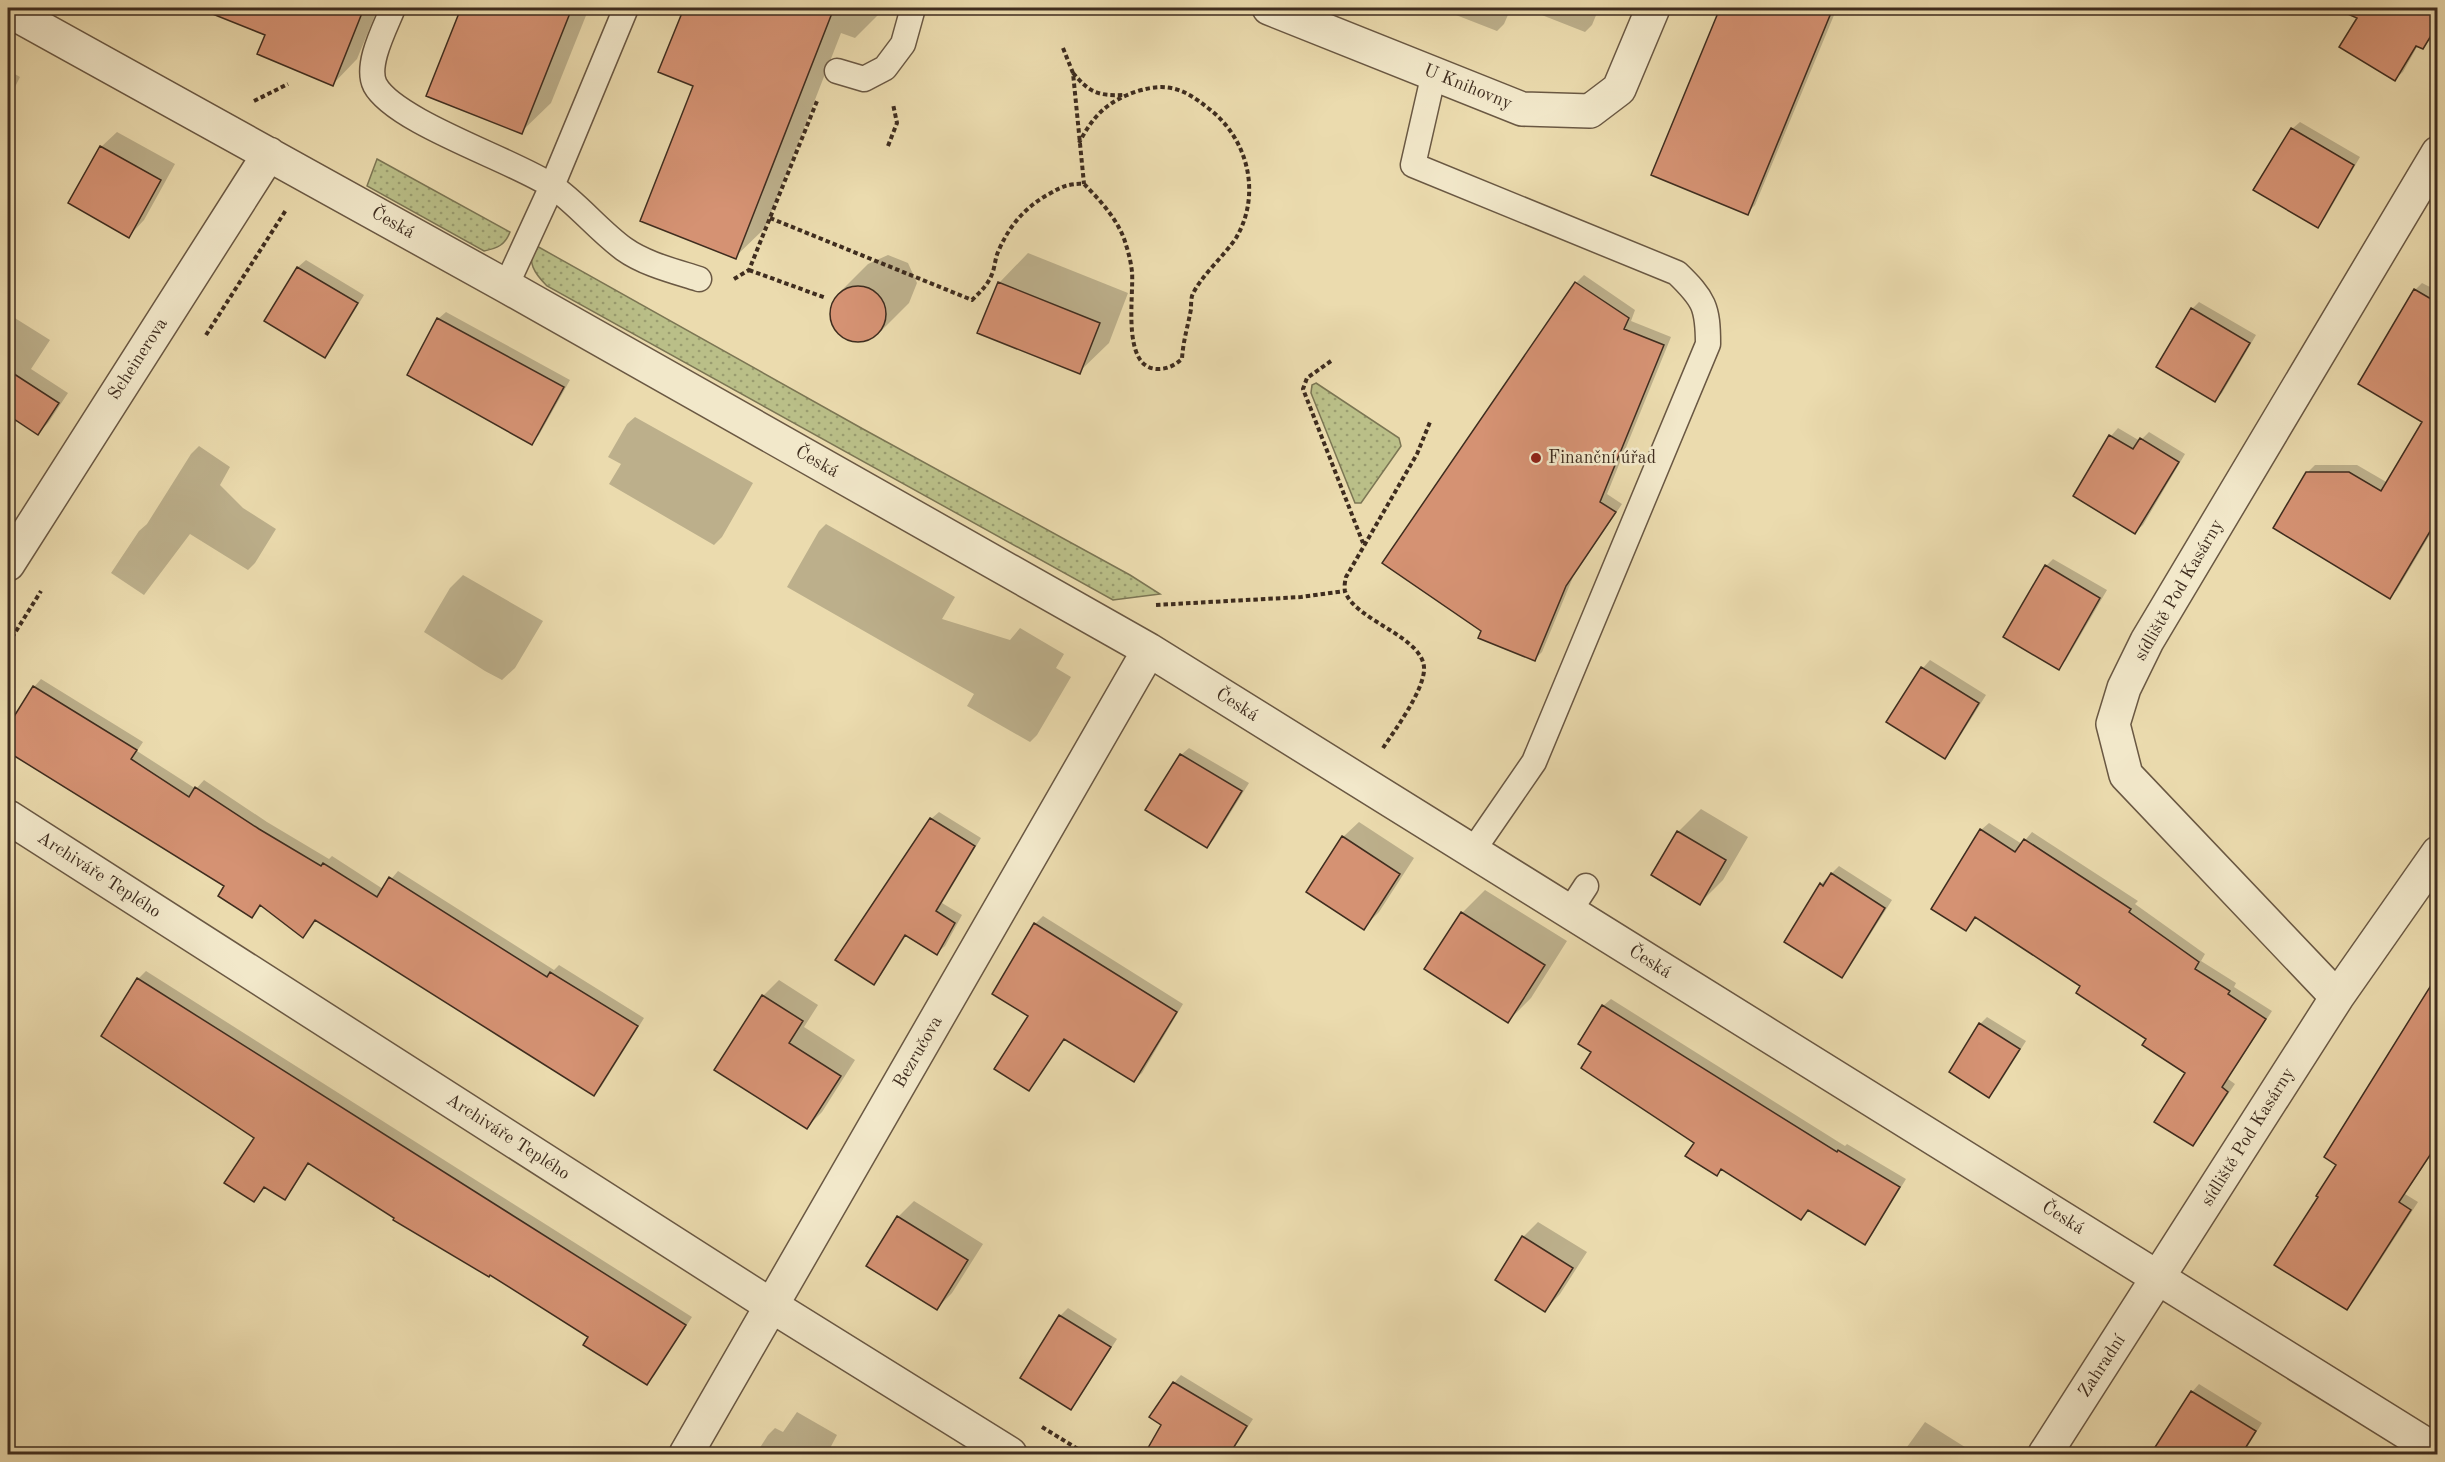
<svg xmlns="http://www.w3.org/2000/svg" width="2445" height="1462" viewBox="0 0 2445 1462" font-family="'Old Standard TT',serif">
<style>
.green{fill:url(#green-dots);stroke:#7c7654;stroke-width:1.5}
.shadow{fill:#0003}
.building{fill:#d59273;stroke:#3f2d1f;stroke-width:1.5}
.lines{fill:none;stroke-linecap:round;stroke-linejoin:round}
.lane-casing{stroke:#6a5843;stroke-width:27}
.street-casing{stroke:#6a5843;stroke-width:36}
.path{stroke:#3f2d1f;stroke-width:4;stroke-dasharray:4.5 3;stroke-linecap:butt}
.lane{stroke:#f2e8ca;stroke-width:24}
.street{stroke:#f2e8ca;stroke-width:33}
.poi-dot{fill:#8f2418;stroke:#f2e8ca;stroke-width:2}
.labels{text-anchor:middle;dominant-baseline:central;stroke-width:5;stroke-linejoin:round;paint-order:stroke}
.street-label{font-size:18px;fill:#3f2d1f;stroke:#f2e8ca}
.poi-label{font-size:18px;fill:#3f2d1f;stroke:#f2e8ca;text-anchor:start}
</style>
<defs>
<pattern id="green-dots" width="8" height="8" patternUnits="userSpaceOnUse" patternTransform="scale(1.5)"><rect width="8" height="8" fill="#babf88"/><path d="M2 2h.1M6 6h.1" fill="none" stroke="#999c6f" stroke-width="1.8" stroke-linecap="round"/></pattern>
</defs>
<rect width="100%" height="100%" fill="#ebdbae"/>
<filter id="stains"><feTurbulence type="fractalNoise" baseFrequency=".00333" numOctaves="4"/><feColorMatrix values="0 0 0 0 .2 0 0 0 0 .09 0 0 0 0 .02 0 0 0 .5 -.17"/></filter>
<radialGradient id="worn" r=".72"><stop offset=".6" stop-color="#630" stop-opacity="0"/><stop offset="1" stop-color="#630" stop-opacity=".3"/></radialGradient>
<path class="green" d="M377 159 510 232C505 245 498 248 484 251L367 186Z
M535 245 863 429 1130 575 1160 594 1113 600 547 286C535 274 526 262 535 245Z
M1316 383 1399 438 1401 446 1361 503H1355L1311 393 1312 385Z"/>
<path class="shadow" d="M199 8H378L357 59 333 84 267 34Z
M463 8H589L551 103 521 132 428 95Z
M686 8H885L855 38 841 33 765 228 735 257 695 85 660 71Z
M1438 8H1511L1504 24 1497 31Z
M1524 8H1599L1592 25 1585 32Z
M1721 8H1837L1755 205 1747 213 1653 174Z
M2364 8H2438V27L2430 40 2422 47 2418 45 2403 72 2395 79 2342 47Z
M8 70 20 77 8 101Z
M2300 122 2360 157 2325 218 2318 226 2292 129Z
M117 132 175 164 144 220 129 236 101 147Z
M1028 253 1128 293 1109 343 1079 372 999 283Z
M888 255 908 263 917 283 909 303 879 333 859 342 839 334 830 314 838 294 868 264Z
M306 260 364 295 332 348 324 356 266 321 298 267Z
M1584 275 1635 310 1631 321 1671 337 1607 494 1622 504 1573 577 1542 652 1534 660 1384 563 1576 283Z
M2422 283 2438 291V528L2435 526 2397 590 2390 597 2307 473 2315 465H2357L2388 483 2424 422 2415 290Z
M2199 302 2256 335 2222 393 2215 400 2192 309Z
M446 312 570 380 539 435 532 443 438 319Z
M10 315 50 340 31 369 68 393 48 423 38 433 17 420 8 436V317Z
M635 417 753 483 722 537 714 545 609 484 621 464 608 457 627 424Z
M2118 428 2140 441 2149 432 2185 454 2143 525 2135 532 2075 496 2111 436Z
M199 446 230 467 220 485 243 508 276 529 255 563 248 570 190 534 144 595 111 573 139 531 147 524 191 454Z
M826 524 955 597 942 619 1010 640 1020 628 1064 654 1056 668 1071 677 1037 735 1030 742 967 706 974 694 787 587 819 531Z
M2053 559 2107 590 2066 660 2059 668 2046 566Z
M463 575 543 621 515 668 502 680 485 671 424 632 450 588Z
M1930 660 1986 695 1952 749 1945 757 1888 722 1923 668Z
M41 679 143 742 137 751 196 789 204 780 267 822 329 859 332 856 383 889 398 871 554 970 559 965 644 1018 601 1087 594 1094 316 919 303 936 261 904 252 916 226 885 8 750V729L34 687Z
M1189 748 1249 783 1214 839 1207 847 1181 755Z
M1701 809 1748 837 1723 880 1700 903 1678 832Z
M939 812 981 838 942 903 962 915 945 946 937 953 907 934 881 975 874 983 931 819Z
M1359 822 1414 858 1379 912 1363 928 1343 837Z
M1989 823 2022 844 2032 832 2138 901 2135 904 2205 954 2201 961 2236 983 2234 987 2272 1011 2228 1079 2235 1084 2200 1136 2193 1144 2188 1073 2083 986 1977 916 1966 929 1981 830Z
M1839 866 1892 900 1849 968 1841 976 1821 884Z
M1485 890 1567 941 1531 998 1508 1021 1426 969 1462 913Z
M1043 916 1183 1004 1142 1073 1134 1080 1066 1038 1028 1089 1035 924Z
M146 971 692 1317 654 1376 647 1384 590 1337 309 1163 292 1190 285 1198 266 1186 254 1200 256 1137 103 1036 138 979Z
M779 980 818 1005 804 1027 855 1060 822 1112 807 1127 763 996Z
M1611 999 1845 1146 1847 1144 1906 1179 1872 1235 1865 1243 1810 1209 1801 1218 1722 1168 1717 1174 1696 1142 1593 1052 1603 1006Z
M1987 1017 2026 1041 1996 1089 1989 1096 1980 1024Z
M2438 1144 2405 1194 2418 1202 2354 1301 2347 1309 2320 1197 2338 1164Z
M914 1201 983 1244 952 1293 937 1308 898 1217Z
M1538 1222 1587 1252 1560 1294 1545 1310 1523 1237Z
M1068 1308 1117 1339 1078 1400 1070 1408 1022 1377 1060 1316Z
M1181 1375 1253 1419 1230 1454H1167L1163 1425 1174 1383Z
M2199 1384 2262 1423 2243 1454H2171L2192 1392Z
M797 1412 837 1435 827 1454H756L768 1435 775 1428 783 1432Z
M1925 1422 1976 1454H1902Z"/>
<path class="building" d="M200 8H364L333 86 257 54 265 35 200 9Z
M461 8H572L522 134 426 96Z
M684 8H834L736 259 640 221 693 86 658 72Z
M1720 8H1833L1748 215 1651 175Z
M2334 8H2438V24L2423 49 2416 46 2395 81 2339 47 2357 18Z
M2291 128 2354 165 2318 228 2253 190Z
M100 146 161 180 129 238 68 203Z
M297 267 358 303 325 358 264 321Z
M998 282 1100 323 1080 374 977 333Z
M1575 282 1629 318 1624 329 1664 345 1600 502 1616 512 1566 586 1535 661 1478 638 1481 631 1382 563Z
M830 314a28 28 0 1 1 56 0a28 28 0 1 1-56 0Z
M2414 289 2438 303V518L2390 599 2273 528 2306 472H2349L2381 491 2422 422 2358 384Z
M2191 308 2250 343 2215 402 2156 367Z
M437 318 564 387 532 445 407 375Z
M8 370 59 403 38 435 8 415Z
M2109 435 2133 449 2140 438 2179 462 2135 534 2073 496Z
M2045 565 2100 598 2059 670 2003 637Z
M1921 667 1979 703 1945 759 1886 722Z
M33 686 137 750 131 759 189 797 195 787 259 829 321 866 323 863 377 897 389 877 547 977 550 972 638 1026 594 1096 315 920 303 938 260 905 252 918 218 896 224 886 8 752V726Z
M1180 754 1242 791 1207 848 1145 810Z
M930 818 975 846 936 911 955 923 937 955 905 935 874 985 835 960Z
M1980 829 2015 852 2024 839 2131 909 2129 912 2199 962 2195 969 2230 991 2228 994 2266 1019 2222 1087 2228 1092 2193 1146 2154 1122 2185 1073 2142 1045 2146 1039 2076 993 2080 986 1975 917 1966 931 1931 909Z
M1677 831 1726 860 1700 905 1651 875Z
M1342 836 1400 874 1364 930 1306 892Z
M1831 873 1885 908 1842 978 1784 942 1820 883 1823 886Z
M1461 912 1545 965 1508 1023 1424 969Z
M1034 923 1177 1012 1134 1082 1064 1039 1029 1091 994 1069 1028 1016 992 994Z
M2438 974V1143L2399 1202 2411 1210 2347 1310 2274 1265 2318 1197 2316 1196 2336 1165 2324 1157Z
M137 978 686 1325 647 1385 583 1345 588 1337 490 1275 489 1277 393 1220 394 1218 308 1163 285 1200 264 1187 254 1202 224 1183 254 1138 101 1036Z
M762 995 803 1021 789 1043 841 1076 807 1129 714 1070Z
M1602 1005 1837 1152 1838 1150 1900 1187 1865 1245 1808 1210 1801 1220 1721 1169 1717 1176 1685 1156 1694 1143 1581 1068 1591 1052 1578 1044Z
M1979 1023 2020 1049 1989 1098 1949 1072Z
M897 1216 968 1260 937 1310 866 1266Z
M1522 1236 1573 1268 1545 1312 1495 1280Z
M1059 1315 1111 1347 1071 1410 1020 1378Z
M1173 1382 1247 1426 1229 1455H1144L1161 1425 1149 1417Z
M2191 1391 2256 1431 2241 1455H2150Z"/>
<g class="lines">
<g class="lane-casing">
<path id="lane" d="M393 8C385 28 365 65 375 85 395 122 513 160 552 186 578 204 598 230 624 249 645 264 674 271 699 279
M837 71 864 79 885 68 903 44 913 8
M1434 73 1413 165 1677 273C1704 299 1708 307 1708 344L1534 762 1472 852
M506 286 552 186 626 8
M1569 912 1586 886"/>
</g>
<g class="street-casing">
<path id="street" d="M1269 8 1522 109 1590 111 1619 89 1653 8
M8 10 506 286 1149 650 2438 1452
M8 564 269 154
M8 817 772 1306 1010 1454
M2337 997 2126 775 2113 724 2124 688 2147 641 2438 153
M686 1454 1149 650
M2045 1454 2337 997 2438 853"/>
</g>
<path class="path" d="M1063 48 1073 73 1084 184
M1073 73C1090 93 1098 96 1125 95
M254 101 288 84
M888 146 897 123 893 104
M770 218 972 300C980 292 988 285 992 274 995 267 995 259 998 252 1009 226 1025 207 1049 194 1061 187 1069 183 1084 184 1100 200 1120 222 1126 245 1129 254 1131 263 1132 272 1134 296 1121 369 1158 369 1168 369 1175 365 1182 359 1183 341 1188 326 1191 309 1191 305 1191 300 1192 296 1199 278 1225 255 1236 238 1262 194 1248 138 1208 108 1184 89 1168 82 1138 91 1107 101 1093 116 1079 143
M749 270 826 298
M734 279 749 270 817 101
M206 335 286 210
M1331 361 1307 378 1303 389 1363 543
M1156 605 1301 597 1345 591
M8 644 41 591
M1383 748C1395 730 1422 693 1424 671 1427 637 1354 621 1345 591 1344 587 1345 581 1346 577L1417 454 1430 422
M1042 1427 1086 1454"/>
<use href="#lane" class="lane"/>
<use href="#street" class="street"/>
</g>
<circle class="poi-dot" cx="1536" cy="458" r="6"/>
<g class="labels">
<g class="street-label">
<text transform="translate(1468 87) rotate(22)">U Knihovny</text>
<text transform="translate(393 223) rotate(29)">Česká</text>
<text transform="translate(138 359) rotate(-57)">Scheinerova</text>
<text transform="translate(817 462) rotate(29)">Česká</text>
<text transform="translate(2179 590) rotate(-60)">sídliště Pod Kasárny</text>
<text transform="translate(1237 705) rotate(32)">Česká</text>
<text transform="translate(99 875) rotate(33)">Archiváře Teplého</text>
<text transform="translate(1650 962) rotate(32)">Česká</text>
<text transform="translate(918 1052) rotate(-60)">Bezručova</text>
<text transform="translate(508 1137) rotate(33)">Archiváře Teplého</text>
<text transform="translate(2248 1137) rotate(-58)">sídliště Pod Kasárny</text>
<text transform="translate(2063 1218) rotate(32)">Česká</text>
<text transform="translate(2102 1366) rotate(-57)">Zahradní</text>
</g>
<g class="poi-label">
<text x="1548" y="458">Finanční úřad</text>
</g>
</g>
<rect width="2445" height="1462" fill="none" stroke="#ebdbae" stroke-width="30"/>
<rect x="9" y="9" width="2427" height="1444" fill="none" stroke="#3f2d1f" stroke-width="3"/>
<rect x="15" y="15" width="2415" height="1432" fill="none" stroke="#3f2d1f" stroke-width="1.5"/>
<rect width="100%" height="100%" filter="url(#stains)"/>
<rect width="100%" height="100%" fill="url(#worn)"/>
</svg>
